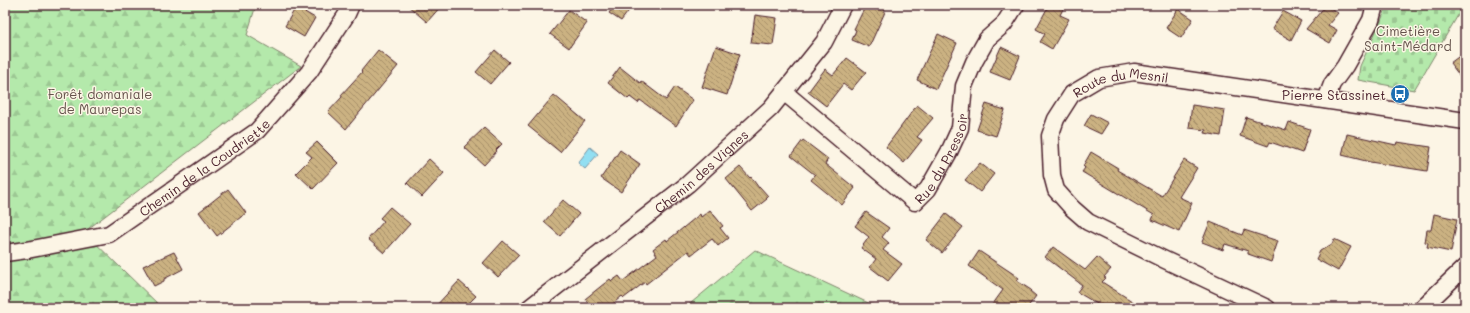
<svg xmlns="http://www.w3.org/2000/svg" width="1470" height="313" viewBox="0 0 1470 313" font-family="Mali,sans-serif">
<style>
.forest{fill:url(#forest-firs);stroke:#7f846b}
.cemetery{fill:url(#cemetery-stones);stroke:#7f846b}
.water{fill:#92dff2;stroke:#7592a2}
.building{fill:url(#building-back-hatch);stroke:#4a1f2b}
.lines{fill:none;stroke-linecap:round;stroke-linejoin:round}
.minor-casing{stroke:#4a1f2b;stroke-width:19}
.minor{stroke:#fcf5e5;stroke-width:16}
.labels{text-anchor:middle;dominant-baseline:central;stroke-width:3;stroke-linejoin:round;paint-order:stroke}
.park-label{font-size:13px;fill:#64524b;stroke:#fcf5e5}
.street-label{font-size:13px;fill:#4a1f2b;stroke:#fcf5e5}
.poi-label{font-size:13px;fill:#4a1f2b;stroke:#fcf5e5;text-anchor:end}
</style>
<defs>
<pattern id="forest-firs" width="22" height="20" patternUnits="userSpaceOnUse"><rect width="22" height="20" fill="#b4e9ab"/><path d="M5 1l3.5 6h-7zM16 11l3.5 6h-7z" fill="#9cc793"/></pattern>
<pattern id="cemetery-stones" width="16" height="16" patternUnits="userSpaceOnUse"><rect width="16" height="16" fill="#b4e9ab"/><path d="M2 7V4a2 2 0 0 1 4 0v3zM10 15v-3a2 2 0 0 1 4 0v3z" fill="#9cc793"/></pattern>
<pattern id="building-back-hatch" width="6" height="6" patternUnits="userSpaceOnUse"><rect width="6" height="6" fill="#cbb282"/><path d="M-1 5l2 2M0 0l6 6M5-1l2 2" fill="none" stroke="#a7906b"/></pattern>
</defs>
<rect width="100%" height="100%" fill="#fcf5e5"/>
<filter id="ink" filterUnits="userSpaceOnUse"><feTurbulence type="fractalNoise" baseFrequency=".025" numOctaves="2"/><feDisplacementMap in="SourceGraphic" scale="8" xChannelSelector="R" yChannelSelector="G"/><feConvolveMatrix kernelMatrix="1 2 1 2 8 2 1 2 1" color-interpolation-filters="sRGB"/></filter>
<g filter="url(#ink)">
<path class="forest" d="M5 5H256L247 35 301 66 84 232 162 308H5Z
M755 250 879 308H685Z"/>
<path class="cemetery" d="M1388 5H1464L1414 90 1358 80 1360 66Z"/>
<path class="water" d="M590 147 598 154 585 169 578 163Z"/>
<path class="building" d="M407 5H442L427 22Z
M615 5H633L621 21 609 13Z
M868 5H884L885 12 869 47 852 40 856 30 854 29 864 9 866 10Z
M1049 5H1065L1060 15 1069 19 1052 49 1040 42 1045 34 1036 29Z
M1326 5 1338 13 1328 25 1337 30 1330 43 1306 29Z
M296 7 315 18 304 37 285 26Z
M1178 9 1193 19 1181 38 1166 28Z
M569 10 587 23 569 48 550 34Z
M1283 11 1301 21 1291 40 1272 29Z
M755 15 777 18 773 45 751 43Z
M938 34 957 43 936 89 917 80Z
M716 46 740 54 727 95 702 87Z
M1001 47 1020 56 1010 80 990 72Z
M378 50 398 66 346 129 328 112 342 97 341 95 362 72 361 71Z
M495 50 509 62 490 84 476 72Z
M1465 52V83L1450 63Z
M847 58 866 72 851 90 843 84 826 106 808 92 825 69 833 75Z
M620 67 640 83 641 81 666 100 675 87 693 100 676 126 640 100 638 103 630 97 628 99 608 83Z
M554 95 585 121 560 152 528 126Z
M986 104 1005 110 996 136 977 130Z
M917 105 933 118 917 137 922 140 904 163 886 147Z
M1192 105 1225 110 1221 136 1205 133 1206 130 1189 128Z
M1091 114 1108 123 1101 134 1084 126Z
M1246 117 1286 130 1289 122 1310 129 1302 153 1270 142 1268 146 1240 136Z
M484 128 502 144 496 150 497 151 484 165 464 147Z
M1347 134 1396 145 1397 142 1431 147 1427 171 1370 162 1342 155Z
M803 140 828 159 825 164 855 188 842 205 811 180 815 175 791 156Z
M317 142 338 163 313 189 296 173 312 157 306 152Z
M620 150 640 164 621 192 601 178Z
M1091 152 1118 168 1117 170 1162 196 1184 160 1197 168 1179 197 1192 203 1179 232 1152 220 1154 215 1082 172 1085 168 1083 166Z
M429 159 444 173 422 197 407 183Z
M980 163 994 174 980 192 965 180Z
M740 167 750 178 751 177 759 188 760 187 768 196 766 198 767 199 752 211 726 179Z
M228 189 246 213 217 236 199 212Z
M563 200 579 214 560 236 544 222Z
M390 207 410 224 384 253 368 239 384 221 380 218Z
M710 210 723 226 720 228 728 238 718 246 712 239 691 255 688 251 646 284 645 282 624 298 622 296 608 308H593L585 299 610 279 612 281 619 276 623 281 657 255 653 249 666 239 667 241 700 214 701 217Z
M866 212 889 228 882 237 889 243 883 250 902 264 888 281 870 267 876 259 861 248 869 237 855 226Z
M946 214 963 227 942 253 926 240Z
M1434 214 1457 219 1451 252 1427 247 1428 243 1425 242 1427 230H1431Z
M1210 222 1242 235 1244 230 1278 241 1271 262 1248 254V251L1225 244 1223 250 1202 242Z
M1334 239 1351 247 1338 271 1316 259 1320 251 1332 244Z
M503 241 519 255 498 277 483 263Z
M1053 247 1085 270 1097 257 1111 269 1104 277 1106 278 1102 282 1143 308H1104L1077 292 1082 285 1045 257Z
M979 251 1012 273 1019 278 1017 281 1031 290 1030 291 1036 296 1027 308H990L1003 290 969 266Z
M174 252 183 269 164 279V281L154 286 143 266Z
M459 281 476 296 464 308H434Z"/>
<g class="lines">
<g class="minor-casing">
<g id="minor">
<path id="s1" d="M784 92 915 202 928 189 949 152 960 128 964 86 974 62 987 39 1004 24 1016 5"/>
<path d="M1326 100 1332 84 1345 66 1371 20 1375 5"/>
<path id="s2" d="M5 253 27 250 109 234 257 131 309 72 347 14 351 5"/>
<path id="s3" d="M529 308 688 184 771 108 824 42 843 5"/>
<path id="s4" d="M1267 308 1165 260 1088 222 1072 208 1056 190 1052 175 1050 136 1056 119 1072 94 1099 78 1134 72 1465 121"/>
<path d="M1422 308 1465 267"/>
</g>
</g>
<use href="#minor" class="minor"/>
</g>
</g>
<defs>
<g id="bus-disc" transform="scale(1)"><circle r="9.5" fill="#1f6fb2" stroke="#fcf5e5"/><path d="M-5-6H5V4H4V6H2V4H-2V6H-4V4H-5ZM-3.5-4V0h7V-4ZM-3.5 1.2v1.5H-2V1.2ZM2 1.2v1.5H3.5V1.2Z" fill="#fff"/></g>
</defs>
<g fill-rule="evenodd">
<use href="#bus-disc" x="1400" y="94"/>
</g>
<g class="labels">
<g class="park-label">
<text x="1408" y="30">Cimetière<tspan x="1408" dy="15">Saint-Médard</tspan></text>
<text x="100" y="93">Forêt domaniale<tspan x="100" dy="15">de Maurepas</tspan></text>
</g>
<g class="street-label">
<text stroke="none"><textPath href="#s4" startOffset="398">Route du Mesnil</textPath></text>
<text stroke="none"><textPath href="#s1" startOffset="223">Rue du Pressoir</textPath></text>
<text stroke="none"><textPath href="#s2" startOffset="222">Chemin de la Coudriette</textPath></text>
<text stroke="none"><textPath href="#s3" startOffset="220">Chemin des Vignes</textPath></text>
</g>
<g class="poi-label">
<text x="1386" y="94">Pierre Stassinet</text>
</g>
</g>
<rect width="1470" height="313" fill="none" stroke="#fcf5e5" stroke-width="20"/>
<rect x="10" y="10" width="1450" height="293" fill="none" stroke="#4a1f2b" stroke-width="1.5" filter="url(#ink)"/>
</svg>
